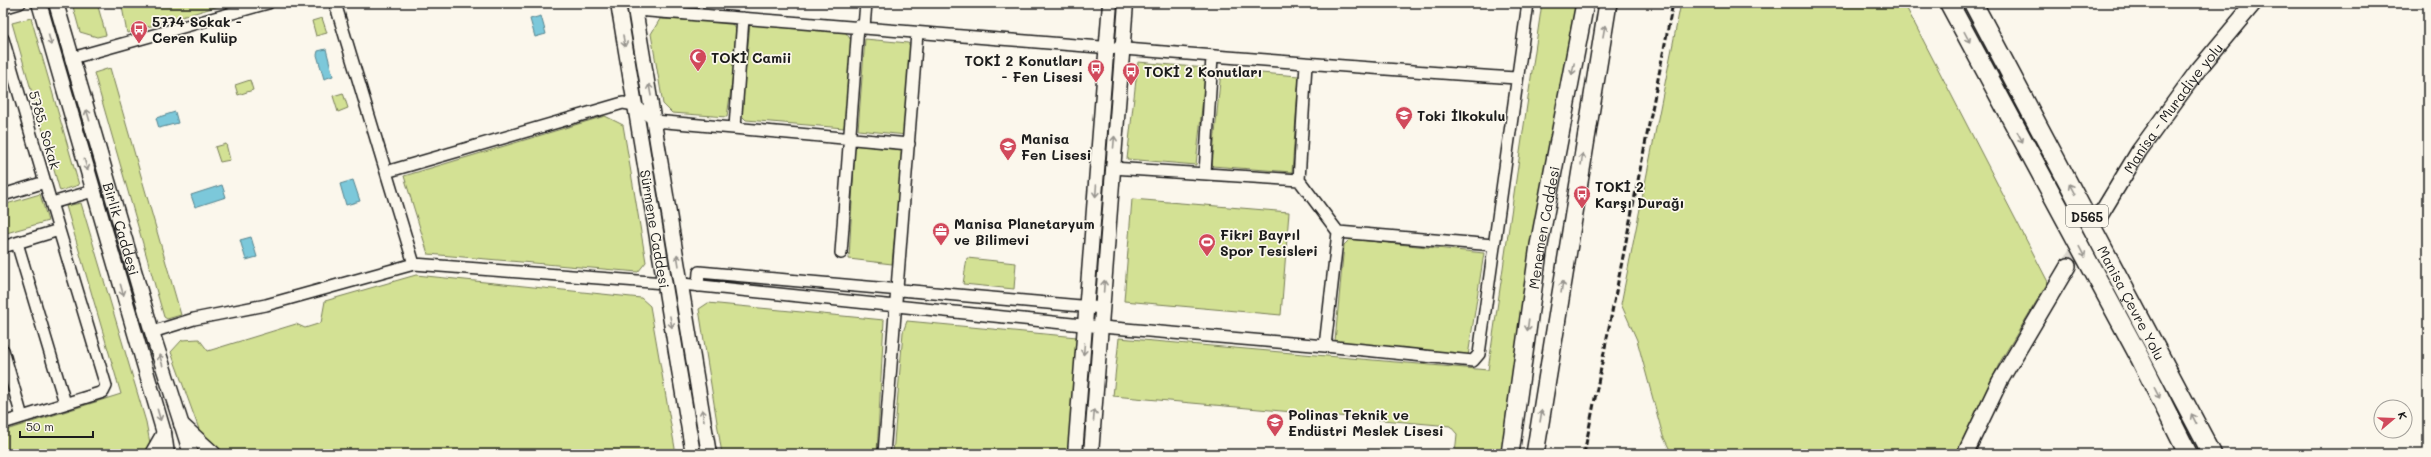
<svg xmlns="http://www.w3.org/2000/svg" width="2431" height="457" viewBox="0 0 2431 457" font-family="Mali,sans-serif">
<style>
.green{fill:#d3e194;stroke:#787e58}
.water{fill:#7bc8da;stroke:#55838e}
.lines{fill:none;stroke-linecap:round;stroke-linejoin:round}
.secondary-tunnel{stroke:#dad6cd;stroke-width:15;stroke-dasharray:15 8;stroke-linecap:butt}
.minor-casing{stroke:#1c1c1c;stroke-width:14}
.tertiary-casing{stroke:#1c1c1c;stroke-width:17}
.secondary-casing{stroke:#1c1c1c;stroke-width:18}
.primary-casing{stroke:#1c1c1c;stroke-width:20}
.trunk-casing{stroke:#1c1c1c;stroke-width:21}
.minor{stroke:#fbf7ec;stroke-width:11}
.tertiary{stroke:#fbf7ec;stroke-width:14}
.secondary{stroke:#fbf7ec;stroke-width:15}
.primary{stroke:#fbf7ec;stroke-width:17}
.trunk{stroke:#fbf7ec;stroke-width:18}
.rail{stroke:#1c1c1c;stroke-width:3;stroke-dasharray:6 3;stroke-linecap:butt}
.oneway{stroke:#97948e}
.labels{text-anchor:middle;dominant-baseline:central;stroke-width:3.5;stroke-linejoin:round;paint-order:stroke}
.shield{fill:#fbf7ec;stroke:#5f5e5a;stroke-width:1}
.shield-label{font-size:13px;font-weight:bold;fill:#1c1c1c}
.poi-label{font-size:14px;font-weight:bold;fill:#1c1c1c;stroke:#fbf7ec;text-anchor:start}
.street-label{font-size:14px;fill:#1c1c1c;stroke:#fbf7ec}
</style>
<rect width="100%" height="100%" fill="#fbf7ec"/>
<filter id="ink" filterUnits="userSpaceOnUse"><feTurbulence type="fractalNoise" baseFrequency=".025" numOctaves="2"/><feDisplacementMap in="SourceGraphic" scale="8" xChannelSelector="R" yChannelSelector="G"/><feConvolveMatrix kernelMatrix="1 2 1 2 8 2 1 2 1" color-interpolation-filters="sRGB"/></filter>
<g filter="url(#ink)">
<path class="green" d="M72 3H97L106 35 97 37 80 32Z
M136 3H229L127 33 122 7Z
M1542 3H1576L1566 55 1502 454H1455L1457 434 1450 426 1113 396 1119 338 1488 370Z
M1681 3H1904L2048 282 2000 362 1956 454H1672L1663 436 1637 340 1621 304Z
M31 18 79 185 60 191 12 23Z
M322 18 327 33 316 36 312 21Z
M660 19 730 22 739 32 727 117 672 113 663 104 651 34Z
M750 24 844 30 853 43 844 128 746 120 741 115Z
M865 39 908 43 912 49 906 135 858 130Z
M1138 62 1206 68 1196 165 1127 159Z
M110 68 181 315 167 319 164 317 94 73Z
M1221 70 1299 76 1292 172 1212 166Z
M250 80 253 90 238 95 235 85Z
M343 93 348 108 338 112 333 96Z
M605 116 623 125 646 262 638 272 428 254 404 176Z
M226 144 230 160 220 162 215 147Z
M855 145 903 150 892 264 849 259Z
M40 194 48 221 3 234V205Z
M1132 199 1289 212 1281 315 1124 301Z
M81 203 146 422 150 443 146 454H3V431L121 394 66 206Z
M1350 239 1484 253 1468 356 1335 341 1344 245Z
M967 258 1016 263 1014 289 963 284Z
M416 275 641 298 650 306 676 454H224L200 432 171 352 182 340 199 339 208 351 296 324 305 328 321 323 325 301Z
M708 303 884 320 877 454H722L699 309Z
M907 321 1077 337 1068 454H893L903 332Z
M1381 450 1426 454H1380Z"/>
<path class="water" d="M541 16 546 34 535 37 530 19Z
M326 49 333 76 324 79 317 55 318 51Z
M175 112 178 123 159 128 156 118Z
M353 180 360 201 346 205 340 184Z
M222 185 226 197 195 207 191 195Z
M251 237 257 257 246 260 240 240Z"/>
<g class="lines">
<path class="secondary-tunnel" d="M2068 266 2098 220"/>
<g class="minor-casing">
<path id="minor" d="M335 3 386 172 623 103 635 105 655 121 909 144
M3 8 20 3
M635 10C929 32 1222 59 1516 78
M864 27 866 3
M3 39 59 230
M72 58 268 3
M735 127 743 18
M1112 168 1299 180 1338 232 1494 245
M1205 173 1212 57
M1299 180 1306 64
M3 195 45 182
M52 203 93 191
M17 243 65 403
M3 247 59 230 106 386 103 392 3 423
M841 253 858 26
M414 264 664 283
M682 284 1102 327 1325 346 1338 232
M698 286 699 272 1103 308
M152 332 194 319 266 305 414 264 386 172
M1325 346 1473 361 1479 354 1528 3
M3 350 22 417
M884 454 917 33"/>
</g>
<g class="tertiary-casing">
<g id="tertiary">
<path d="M39 3 164 433 167 454"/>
<path id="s1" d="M56 3 152 332 191 454"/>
<path id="s2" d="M618 3 693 454"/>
<path d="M634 3 709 454"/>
<path d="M181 424 214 454"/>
<path d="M152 454 164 433"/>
<path d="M1075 454 1110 3"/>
<path d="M1091 454 1126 3"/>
</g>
</g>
<g class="secondary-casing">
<g id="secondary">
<path id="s3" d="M2098 219 2139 151 2198 70 2254 3"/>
<path d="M1965 454 2000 381 2068 266"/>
</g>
</g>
<g class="primary-casing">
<g id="primary">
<path id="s4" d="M1510 454 1539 245 1585 3"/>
<path d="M1535 454 1608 3"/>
</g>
</g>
<g class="trunk-casing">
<g id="trunk">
<path d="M1949 3 2140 358 2188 454"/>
<path id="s5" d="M1973 3 2212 454"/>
</g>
</g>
<use href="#minor" class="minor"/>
<use href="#tertiary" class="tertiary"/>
<use href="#secondary" class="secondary"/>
<use href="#primary" class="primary"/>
<use href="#trunk" class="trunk"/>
<path class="rail" d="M1584 454 1673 3"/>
</g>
<defs><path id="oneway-shaft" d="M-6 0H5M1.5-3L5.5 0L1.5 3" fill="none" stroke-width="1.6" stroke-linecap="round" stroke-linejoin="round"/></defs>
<g class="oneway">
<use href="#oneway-shaft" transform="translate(1604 31) rotate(-80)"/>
<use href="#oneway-shaft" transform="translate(1967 37) rotate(62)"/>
<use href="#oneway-shaft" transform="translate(50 40) rotate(74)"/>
<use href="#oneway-shaft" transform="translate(624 41) rotate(80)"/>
<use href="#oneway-shaft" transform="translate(1573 69) rotate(101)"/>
<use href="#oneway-shaft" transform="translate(650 90) rotate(-100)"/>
<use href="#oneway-shaft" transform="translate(88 115) rotate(-106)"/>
<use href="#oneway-shaft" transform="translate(2020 137) rotate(62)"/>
<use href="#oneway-shaft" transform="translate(1114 142) rotate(-85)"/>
<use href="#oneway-shaft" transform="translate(1582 159) rotate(-81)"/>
<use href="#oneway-shaft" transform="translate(86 165) rotate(74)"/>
<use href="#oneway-shaft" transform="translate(2072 189) rotate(-118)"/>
<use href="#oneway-shaft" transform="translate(1096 191) rotate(94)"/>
<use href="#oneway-shaft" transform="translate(2082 252) rotate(62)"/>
<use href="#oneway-shaft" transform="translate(678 260) rotate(-99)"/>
<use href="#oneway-shaft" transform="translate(1104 286) rotate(-86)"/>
<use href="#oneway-shaft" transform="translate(1562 287) rotate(-81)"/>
<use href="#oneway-shaft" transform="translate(122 290) rotate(74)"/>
<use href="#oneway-shaft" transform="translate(671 322) rotate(80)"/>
<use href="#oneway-shaft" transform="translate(1528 325) rotate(97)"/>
<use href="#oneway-shaft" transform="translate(1084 349) rotate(95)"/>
<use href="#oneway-shaft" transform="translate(161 360) rotate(-107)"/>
<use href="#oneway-shaft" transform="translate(2157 393) rotate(63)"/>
<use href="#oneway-shaft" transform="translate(159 415) rotate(74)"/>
<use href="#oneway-shaft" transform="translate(703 415) rotate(-99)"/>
<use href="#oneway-shaft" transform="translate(1094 415) rotate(-85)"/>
<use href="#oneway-shaft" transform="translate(1541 416) rotate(-81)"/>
<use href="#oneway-shaft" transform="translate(2194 419) rotate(-117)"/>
</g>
</g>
<defs>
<g id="bus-pin" transform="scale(0.9)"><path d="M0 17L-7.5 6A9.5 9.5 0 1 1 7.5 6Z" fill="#d1495b" stroke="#fbf7ec"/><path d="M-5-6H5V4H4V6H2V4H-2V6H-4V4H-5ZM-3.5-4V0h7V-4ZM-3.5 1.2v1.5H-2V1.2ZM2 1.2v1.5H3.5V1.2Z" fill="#fff"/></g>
<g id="mosque-pin" transform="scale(0.9)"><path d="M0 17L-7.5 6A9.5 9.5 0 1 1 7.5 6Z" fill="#d1495b" stroke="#fbf7ec"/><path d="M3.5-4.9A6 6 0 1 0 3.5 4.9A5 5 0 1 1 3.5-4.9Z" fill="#fff"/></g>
<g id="school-pin" transform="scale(0.9)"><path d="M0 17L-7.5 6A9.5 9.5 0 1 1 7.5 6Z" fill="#d1495b" stroke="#fbf7ec"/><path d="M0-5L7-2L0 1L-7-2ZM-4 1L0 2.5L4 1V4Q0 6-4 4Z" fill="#fff"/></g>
<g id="office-pin" transform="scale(0.9)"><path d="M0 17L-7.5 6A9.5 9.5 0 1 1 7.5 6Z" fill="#d1495b" stroke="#fbf7ec"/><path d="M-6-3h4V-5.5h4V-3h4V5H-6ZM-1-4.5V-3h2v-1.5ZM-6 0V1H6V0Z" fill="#fff"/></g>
<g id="stadium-pin" transform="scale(0.9)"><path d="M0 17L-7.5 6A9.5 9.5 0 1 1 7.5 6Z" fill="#d1495b" stroke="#fbf7ec"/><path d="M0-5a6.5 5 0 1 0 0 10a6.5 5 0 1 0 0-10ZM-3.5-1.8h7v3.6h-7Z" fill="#fff"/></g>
</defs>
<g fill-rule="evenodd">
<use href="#bus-pin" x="139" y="29"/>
<use href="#mosque-pin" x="698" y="57"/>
<use href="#bus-pin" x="1096" y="68"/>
<use href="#bus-pin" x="1131" y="71"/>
<use href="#school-pin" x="1404" y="115"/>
<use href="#school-pin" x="1008" y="146"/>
<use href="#bus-pin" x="1582" y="194"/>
<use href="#office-pin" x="941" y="231"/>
<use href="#stadium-pin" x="1207" y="242"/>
<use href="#school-pin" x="1275" y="422"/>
</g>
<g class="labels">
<rect class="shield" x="2066" y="205" width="42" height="22" rx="3"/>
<g class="shield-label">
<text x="2087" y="216">D565</text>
</g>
<g class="poi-label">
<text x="152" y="21">5774 Sokak -<tspan x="152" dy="16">Ceren Kulüp</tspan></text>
<text x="711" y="57">TOKİ Camii</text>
<text x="1083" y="60" text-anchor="end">TOKİ 2 Konutları<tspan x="1083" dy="16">- Fen Lisesi</tspan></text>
<text x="1144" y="71">TOKİ 2 Konutları</text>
<text x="1417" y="115">Toki İlkokulu</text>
<text x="1021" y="138">Manisa<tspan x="1021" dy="16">Fen Lisesi</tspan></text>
<text x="1595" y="186">TOKİ 2<tspan x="1595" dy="16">Karşı Durağı</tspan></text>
<text x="954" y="223">Manisa Planetaryum<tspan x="954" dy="16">ve Bilimevi</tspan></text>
<text x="1220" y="234">Fikri Bayrıl<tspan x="1220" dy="16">Spor Tesisleri</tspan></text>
<text x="1288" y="414">Polinas Teknik ve<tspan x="1288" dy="16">Endüstri Meslek Lisesi</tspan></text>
</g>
<g class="street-label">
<text stroke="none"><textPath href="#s3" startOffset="134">Manisa - Muradiye yolu</textPath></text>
<text transform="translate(45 130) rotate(74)">5785. Sokak</text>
<text stroke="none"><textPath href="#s4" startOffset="229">Menemen Caddesi</textPath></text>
<text stroke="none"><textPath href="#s1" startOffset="235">Birlik Caddesi</textPath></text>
<text stroke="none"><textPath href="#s2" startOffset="229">Sürmene Caddesi</textPath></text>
<text stroke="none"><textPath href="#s5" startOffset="339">Manisa Çevre Yolu</textPath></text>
</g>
</g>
<rect width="2431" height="457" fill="none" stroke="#fbf7ec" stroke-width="16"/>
<rect x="8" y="8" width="2415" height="441" fill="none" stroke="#1c1c1c" stroke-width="1.5" filter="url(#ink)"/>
<g transform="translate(2393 419) rotate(71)"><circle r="19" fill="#fbf7ec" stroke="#a29f99"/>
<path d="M0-3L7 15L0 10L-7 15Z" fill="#d1495b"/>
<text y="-6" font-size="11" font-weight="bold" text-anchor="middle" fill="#1c1c1c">K</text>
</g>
<path d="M20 431v6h73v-6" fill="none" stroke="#1c1c1c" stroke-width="2"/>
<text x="26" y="431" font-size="12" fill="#1c1c1c" stroke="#fbf7ec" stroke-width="3" paint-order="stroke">50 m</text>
</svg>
